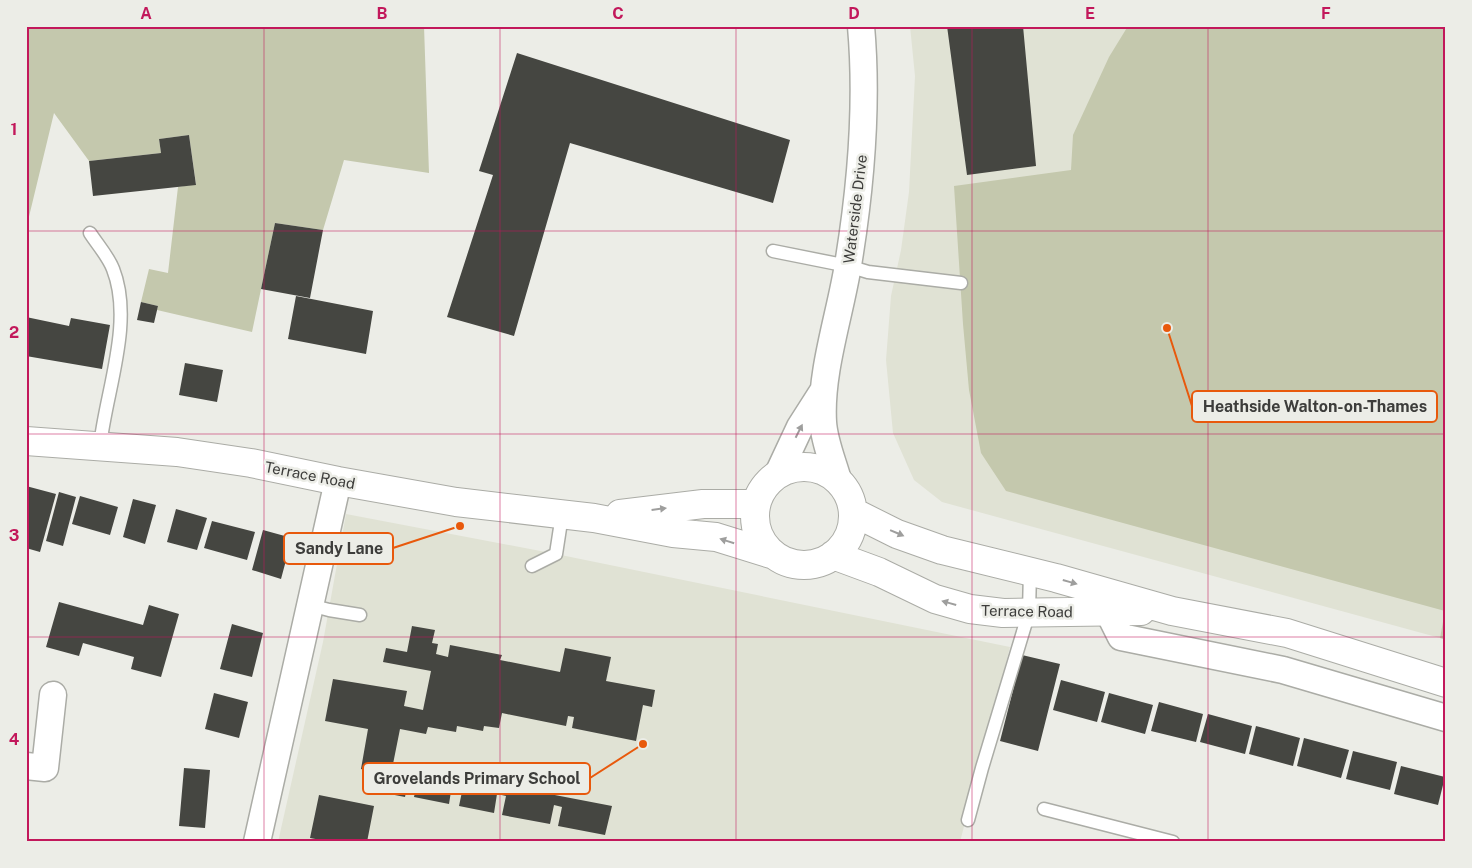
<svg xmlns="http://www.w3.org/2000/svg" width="1472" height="868" viewBox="0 0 1472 868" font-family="'Public Sans',sans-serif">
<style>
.built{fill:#e0e2d4}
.green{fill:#c4c8ad}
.building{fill:#454641}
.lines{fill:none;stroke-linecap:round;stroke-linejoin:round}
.lane-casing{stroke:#abaca6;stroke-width:15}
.street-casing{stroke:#abaca6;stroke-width:29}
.primary-casing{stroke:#abaca6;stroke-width:30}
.lane{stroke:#fff;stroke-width:12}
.street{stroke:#fff;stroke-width:26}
.primary{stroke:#fff;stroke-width:28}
.oneway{fill:#9e9e9d}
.grid{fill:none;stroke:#c2185b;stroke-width:1;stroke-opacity:0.55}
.labels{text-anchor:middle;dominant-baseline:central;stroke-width:5;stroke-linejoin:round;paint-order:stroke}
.street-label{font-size:15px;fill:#3d3d3b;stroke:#ecede7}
.leader{fill:none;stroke:#e8590c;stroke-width:2}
.callout-dot{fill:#e8590c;stroke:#ecede7;stroke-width:2}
.callout{fill:#ecede7;stroke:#e8590c;stroke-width:2}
.callout-label{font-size:16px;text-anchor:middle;font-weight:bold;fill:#3d3d3b}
.neatline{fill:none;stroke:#c2185b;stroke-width:2}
.grid-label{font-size:16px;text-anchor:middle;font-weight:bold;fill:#c2185b}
</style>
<rect width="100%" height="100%" fill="#ecede7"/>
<path class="built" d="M910 26H1446V610L1440 638 942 502 914 480 893 433 886 360 891 296 901 250 909 192 915 76Z
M346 514 556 554 1010 647 960 842H278L323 642Z"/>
<path class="green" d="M26 26H424L429 173 344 160 323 230 275 223 252 332 157 310 158 306 141 302 149 269 168 273 178 187 196 184 189 135 159 139 161 153 89 161 54 113 26 229Z
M1128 26H1446V640L1440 638 1445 611 1006 491 981 453 969 390 963 324 954 186 1071 170 1073 135 1109 57Z"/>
<path class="building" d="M947 26H1023L1036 166 967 175Z
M517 53 790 140 773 203 570 143 514 336 447 317 493 175 479 171Z
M189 135 196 185 93 196 89 161 161 153 159 139Z
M275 223 323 230 310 298 261 289Z
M296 296 373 311 366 354 288 339Z
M141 302 158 306 154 323 137 320Z
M26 317 69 326 71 318 110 325 102 369 26 356Z
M185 363 223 370 217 402 179 395Z
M26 486 56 494 40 552 26 548Z
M59 492 76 497 63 546 46 541Z
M80 496 118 507 110 535 72 524Z
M133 499 156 505 145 544 123 537Z
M176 509 207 518 197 550 167 542Z
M212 521 255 532 247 560 204 548Z
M263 530 292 538 281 579 252 570Z
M59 602 143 625 149 605 179 614 161 677 131 669 134 657 83 643 79 656 46 647Z
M232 624 263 633 252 677 220 669Z
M412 626 435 630 432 643 438 644 436 654 448 657 450 645 502 655 500 660 560 672 565 648 611 657 606 681 655 690 652 707 643 705 636 741 572 728 574 717 568 716 566 726 502 713 499 728 484 726 483 731 457 726 456 732 428 727 426 734 400 729 393 764 612 806 605 835 558 826 562 807 554 805 550 824 502 815 506 796 497 794 494 813 459 806 463 787 452 785 449 804 414 797 418 778 409 777 405 797 369 790 372 772 361 769 368 729 325 721 333 679 407 691 404 706 423 710 431 671 383 662 386 648 407 652Z
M1022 655 1060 664 1038 751 1000 741Z
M1061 680 1105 692 1097 722 1053 710Z
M214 693 248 702 239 738 205 729Z
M1109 693 1153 705 1145 734 1101 722Z
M1159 702 1203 714 1196 742 1151 731Z
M1208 714 1252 726 1245 754 1200 742Z
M1256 726 1300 738 1293 766 1249 754Z
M1304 738 1349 750 1341 778 1297 766Z
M1353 751 1397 762 1390 790 1346 779Z
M1401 766 1445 777 1438 805 1394 794Z
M184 768 210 770 205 828 179 826Z
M319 795 374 806 367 842H332L310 838Z"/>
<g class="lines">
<g class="lane-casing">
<path id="lane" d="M90 233C97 244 108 256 113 269 134 322 106 391 100 446
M773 251 848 266 868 272 961 283
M532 566 556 554 562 515
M310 605 329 610 360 615
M1044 809 1173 842
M968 820 982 768 1029 612 1030 571"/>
</g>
<g class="street-casing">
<path id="street" d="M778 474 800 427 823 391
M838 480C833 462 824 441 823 422 820 372 840 315 848 265 861 186 868 105 861 26
M1108 611 1121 637 1283 670 1446 718
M26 766 45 768 53 695
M257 842 338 481"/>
</g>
<g class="primary-casing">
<path id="primary" d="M26 441 177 452 251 463 338 481 456 502 594 518 673 533 716 537 774 555
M755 516a49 49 0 1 1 98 0a49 49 0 1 1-98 0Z
M853 512 897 534 942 550 1056 578 1172 611 1287 633 1446 683
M620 514 703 504H755
M833 555 879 572 935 599 970 609 1003 613 1141 611"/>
</g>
<use href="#lane" class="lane"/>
<use href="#street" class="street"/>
<use href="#primary" class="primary"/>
</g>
<defs><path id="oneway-solid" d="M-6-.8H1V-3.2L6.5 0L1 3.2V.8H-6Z" transform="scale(1.25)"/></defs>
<g class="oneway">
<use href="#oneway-solid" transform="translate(799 431) rotate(-63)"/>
<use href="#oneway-solid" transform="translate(659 509) rotate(-7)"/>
<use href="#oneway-solid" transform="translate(897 533) rotate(23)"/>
<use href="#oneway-solid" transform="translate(727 541) rotate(-163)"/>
<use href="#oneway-solid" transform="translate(1070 582) rotate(16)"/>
<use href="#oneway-solid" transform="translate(949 603) rotate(-164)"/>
</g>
<path class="grid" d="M264 26V842M500 26V842M736 26V842M972 26V842M1208 26V842M26 231H1446M26 434H1446M26 637H1446"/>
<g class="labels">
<g class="street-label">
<text transform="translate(855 209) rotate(-83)">Waterside Drive</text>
<text transform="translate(310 475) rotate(11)">Terrace Road</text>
<text transform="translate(1027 611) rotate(1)">Terrace Road</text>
</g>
</g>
<path class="leader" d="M1167 328L1192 406M460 526L393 548M643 744L590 778"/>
<g class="callout-dot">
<circle cx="1167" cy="328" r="5"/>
<circle cx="460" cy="526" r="5"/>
<circle cx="643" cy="744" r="5"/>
</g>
<g class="callout">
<rect x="1192" y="391" width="245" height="31" rx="5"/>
<rect x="284" y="533" width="109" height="31" rx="5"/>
<rect x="363" y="763" width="227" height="31" rx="5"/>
</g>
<g class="callout-label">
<text x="1315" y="412">Heathside Walton-on-Thames</text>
<text x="339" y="554">Sandy Lane</text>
<text x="477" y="784">Grovelands Primary School</text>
</g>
<rect width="1472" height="868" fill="none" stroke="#ecede7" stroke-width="55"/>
<rect x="28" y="28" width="1416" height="812" class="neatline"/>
<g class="grid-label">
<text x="146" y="19">A</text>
<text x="382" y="19">B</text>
<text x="618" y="19">C</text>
<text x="854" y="19">D</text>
<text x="1090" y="19">E</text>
<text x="1326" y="19">F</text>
<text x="14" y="135">1</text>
<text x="14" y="338">2</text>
<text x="14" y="541">3</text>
<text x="14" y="745">4</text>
</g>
</svg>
